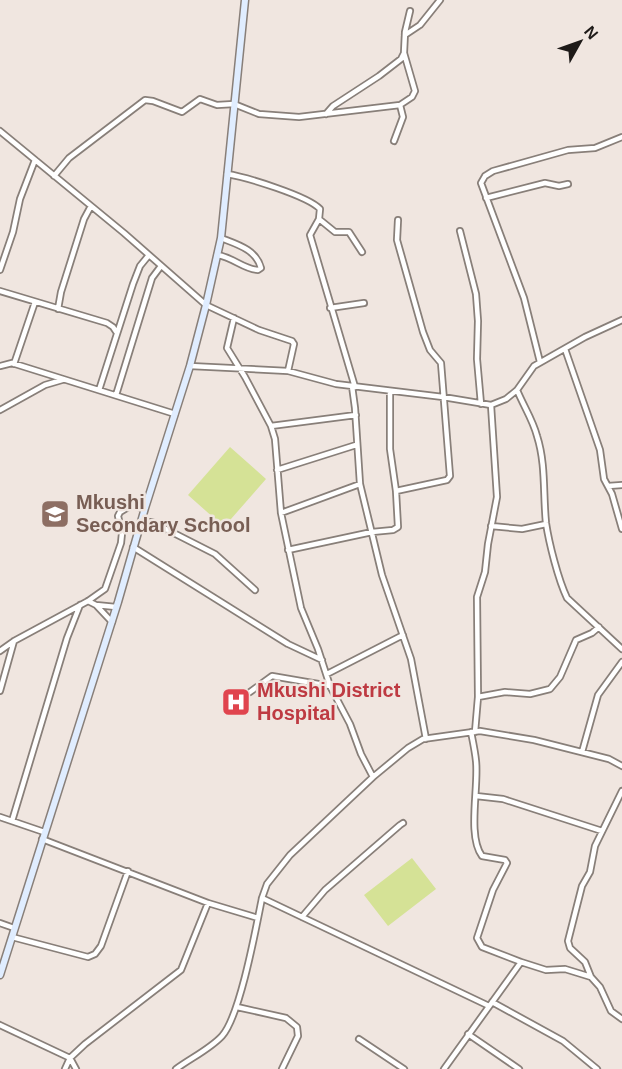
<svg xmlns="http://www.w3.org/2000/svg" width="622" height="1069" viewBox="0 0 622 1069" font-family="Arial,sans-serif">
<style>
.green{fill:#d5e296}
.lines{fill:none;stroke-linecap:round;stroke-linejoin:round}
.street-casing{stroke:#887f79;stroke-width:8}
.secondary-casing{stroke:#887f79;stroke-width:9}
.street{stroke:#fff;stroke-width:4.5}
.secondary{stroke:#e0edff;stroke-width:6}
.labels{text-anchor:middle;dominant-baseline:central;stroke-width:5;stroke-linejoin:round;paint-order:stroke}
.education-label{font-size:20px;font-weight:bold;fill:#785e54;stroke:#f0e6e0;text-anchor:start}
.health-label{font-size:20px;font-weight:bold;fill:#be3a42;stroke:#f0e6e0;text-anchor:start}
</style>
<rect width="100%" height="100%" fill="#f0e6e0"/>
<path class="green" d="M230 447 266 479 224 527 188 495Z
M412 858 436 889 388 926 364 895Z"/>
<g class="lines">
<g class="street-casing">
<path id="street" d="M405 35 420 25 440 0
M326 114 333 106 379 76 401 59 404 53
M0 131 124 233 206 305 259 330 292 341 294 344 288 371
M394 141 403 117 400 105
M227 174C246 177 308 196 320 209L319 219 310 235 355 387
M54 176 69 158 145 100 153 101 182 112 200 99 217 105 234 104 259 114 299 117 400 105 412 97 415 91 404 53 405 32 410 11
M486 198 545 183 559 186 568 184
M319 219 335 232H349L362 252
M460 231 476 294 478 321 477 359 481 404
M217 255C233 257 243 269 258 270L261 268C256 249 236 244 221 238
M0 270 13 232 20 199 35 160
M0 291 107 323 113 327 117 333
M330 308 364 303
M58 309 61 292 84 219 91 206
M234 318 227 348 245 377 271 426 275 439 281 513 301 608 318 649 330 686 350 724 361 754 373 777
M565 349 600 450 604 479 612 494 622 529
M540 362 524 298 481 183 485 176 493 171 568 150 595 148 622 137
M14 364 35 302
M0 366 12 363 175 414
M190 366 288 371 336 384 443 397 491 405 506 399 517 390 534 366 585 337 622 320
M352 386 355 408 360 484 382 575 411 659 426 739
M99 390 133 284 140 266 149 255
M517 390C523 405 533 420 537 436 546 464 543 494 546 523 549 543 558 579 567 598L622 649
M116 395 152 278 161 266
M0 410 45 385 62 380
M271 426 356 415
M277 470 356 445
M608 486 622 485
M396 491 447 480 450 476 441 363 430 350 423 332 397 240 398 220
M281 513 360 484
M141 522H152L215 554 255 590
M491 526 522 529 546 524
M133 547 288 644 322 660
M288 550 372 532 393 530 398 527 396 491 390 449V391
M88 601 96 605 112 622
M96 605 116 607
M0 651 14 641 88 601 105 589 121 543 122 533 118 516 120 512 130 506 145 508
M327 674 403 635
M0 691 14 641
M250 692 272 676 330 686
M478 697 505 692 530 694 550 689 560 677 576 640 592 633 599 627
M475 732 478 697 477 597 485 572 488 544 497 497 491 405
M582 752 598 695 622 662
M476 796 503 799 602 831
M0 817 44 832
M12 821 67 638 80 605
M42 839 208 903 258 918
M262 898 489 1006
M302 917 325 890 400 825 403 823
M0 923 14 928
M12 937 88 957 95 954 101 946 128 871
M521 962 546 970 565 969 591 977 600 987 611 1011 622 1019
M591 977 585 962 570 948 568 941 582 886 590 872 595 846 622 791
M492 1002 563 1041 597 1069
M237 1007 286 1018 297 1027 298 1036 282 1069
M0 1025 70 1058 76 1069
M468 1034 519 1069
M359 1039 404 1069
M65 1069 70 1058 85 1044 181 970 208 903
M176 1069C191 1058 210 1049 222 1036 240 1016 256 928 262 898L267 884 290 855 373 777 408 748 423 739 480 731 534 740 609 759 622 766
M444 1069 521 962 482 947 477 938 493 890 507 863 505 860 482 856C467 836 479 786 476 761 475 751 473 742 471 732"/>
</g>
<g class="secondary-casing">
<path id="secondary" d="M0 975 118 602 145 508 190 366 206 305 221 238 245 0"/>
</g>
<use href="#street" class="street"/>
<use href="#secondary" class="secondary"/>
</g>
<defs>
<g id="school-square" transform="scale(1.5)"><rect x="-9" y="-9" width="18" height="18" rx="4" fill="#8d6e63" stroke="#f0e6e0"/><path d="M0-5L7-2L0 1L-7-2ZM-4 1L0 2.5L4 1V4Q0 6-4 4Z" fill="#fff"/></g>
<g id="hospital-square" transform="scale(1.5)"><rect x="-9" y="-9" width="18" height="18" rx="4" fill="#e0444e" stroke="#f0e6e0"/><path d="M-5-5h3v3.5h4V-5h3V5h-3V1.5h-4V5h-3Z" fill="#fff"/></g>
</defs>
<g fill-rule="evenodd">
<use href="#school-square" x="55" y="514"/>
<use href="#hospital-square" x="236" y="702"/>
</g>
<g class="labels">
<g class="education-label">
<text x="76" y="502">Mkushi<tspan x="76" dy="23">Secondary School</tspan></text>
</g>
<g class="health-label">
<text x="257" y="690">Mkushi District<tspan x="257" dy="23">Hospital</tspan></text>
</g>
</g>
<g transform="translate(580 42) rotate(50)" stroke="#f0e6e0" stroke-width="4.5" paint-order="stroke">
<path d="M0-4.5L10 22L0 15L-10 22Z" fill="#1e1a18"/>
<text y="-9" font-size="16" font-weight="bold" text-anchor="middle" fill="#1e1a18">N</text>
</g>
</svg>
